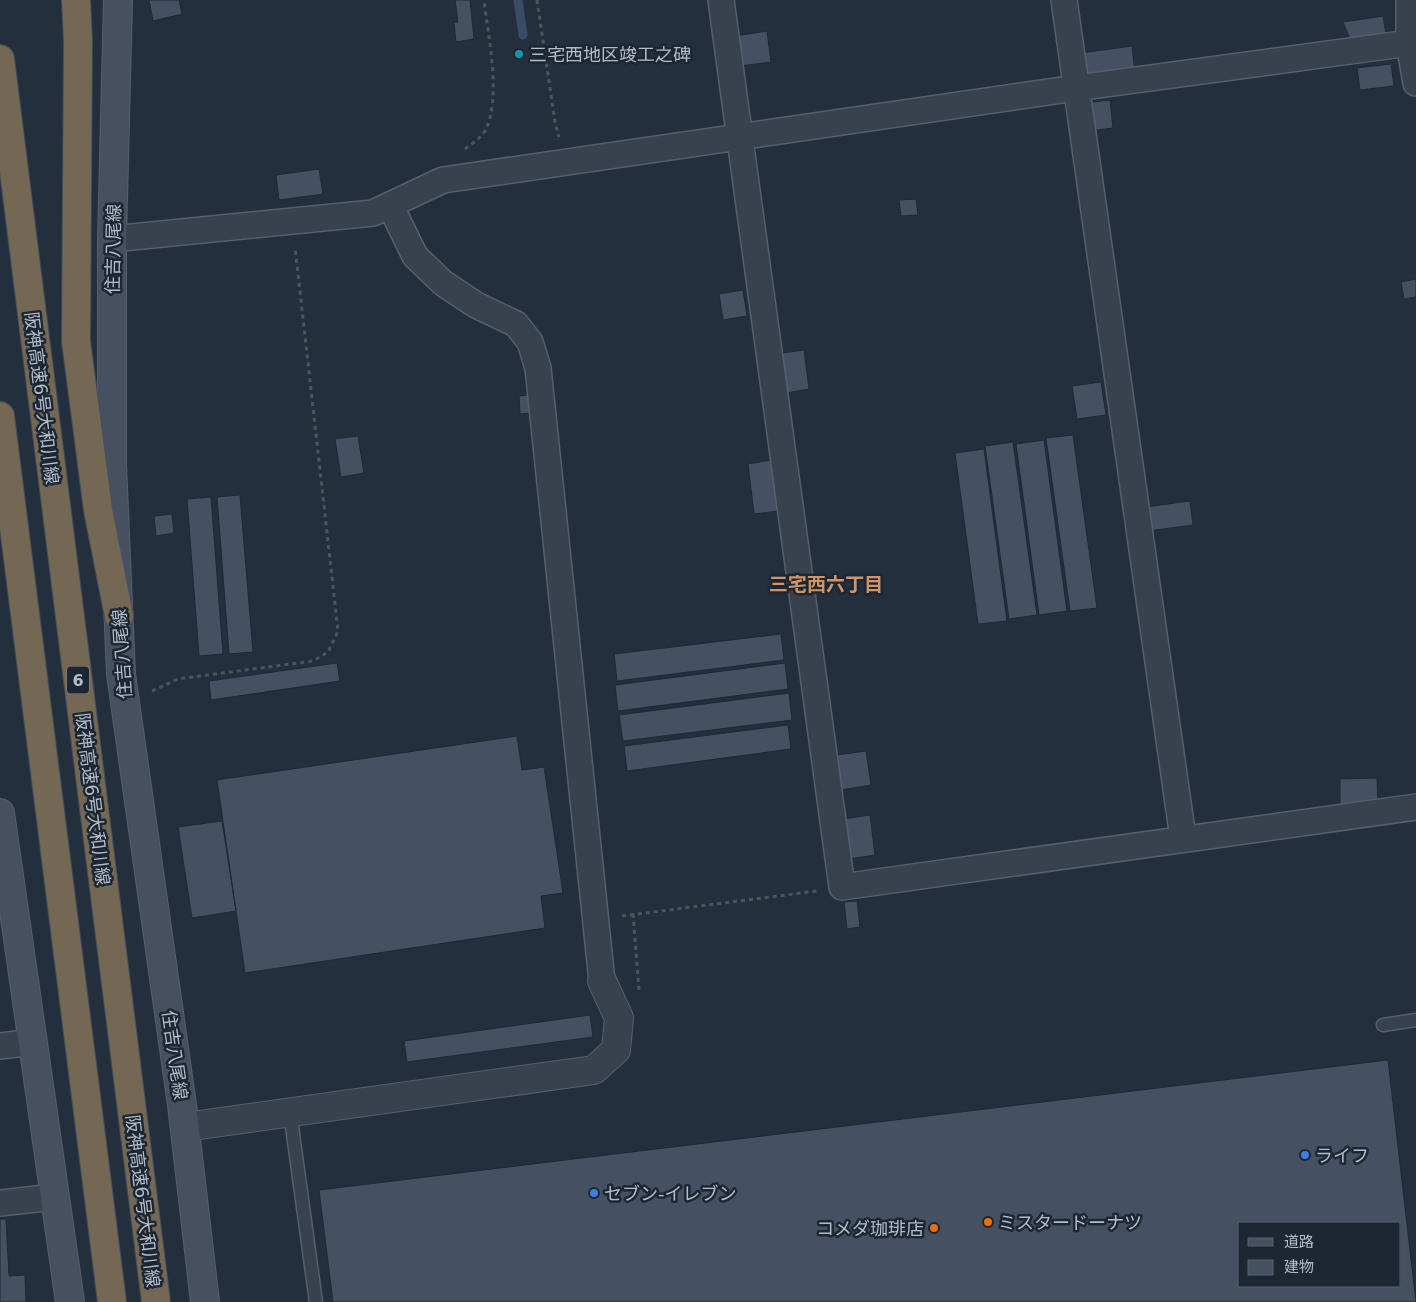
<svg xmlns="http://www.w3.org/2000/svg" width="1416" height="1302" viewBox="0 0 1416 1302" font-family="'DejaVu Sans','Noto Sans JP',sans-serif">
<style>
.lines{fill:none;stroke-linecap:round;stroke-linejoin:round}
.stream{stroke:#394c67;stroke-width:9}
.building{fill:#455162;stroke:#1f2835;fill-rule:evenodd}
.service-casing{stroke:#565f6c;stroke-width:15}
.minor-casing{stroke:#565f6c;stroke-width:28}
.tertiary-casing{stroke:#565f6c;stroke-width:30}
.secondary-casing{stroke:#565f6c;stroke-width:30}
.motorway-casing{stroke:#434c59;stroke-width:30}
.path{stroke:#44595c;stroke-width:3;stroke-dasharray:4 4;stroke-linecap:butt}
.service{stroke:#38414e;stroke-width:12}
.minor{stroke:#38414e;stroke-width:25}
.tertiary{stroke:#38414e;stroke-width:28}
.secondary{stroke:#465061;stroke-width:28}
.motorway{stroke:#746855;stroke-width:28}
.culture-dot{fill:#0f9aa8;stroke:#1d2633;stroke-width:2}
.shop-dot{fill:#3f7fe0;stroke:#1d2633;stroke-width:2}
.food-dot{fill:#e8710a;stroke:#1d2633;stroke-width:2}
.labels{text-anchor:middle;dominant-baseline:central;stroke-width:5;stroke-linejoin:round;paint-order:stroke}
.shield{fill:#1d2633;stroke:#878f9c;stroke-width:1}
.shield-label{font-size:16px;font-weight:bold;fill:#b4bcc9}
.poi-label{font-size:18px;fill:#b4bcc9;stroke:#1d2633;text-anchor:start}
.street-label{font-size:18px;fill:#b4bcc9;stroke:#1d2633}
.neighbourhood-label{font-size:19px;font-weight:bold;fill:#d59563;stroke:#1d2633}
</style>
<rect width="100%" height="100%" fill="#242f3e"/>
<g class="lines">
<path class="stream" d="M518 0 523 35"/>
</g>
<path class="building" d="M149 0H179L182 14 153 21Z
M455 0H470L474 39 456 42 454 23 458 22Z
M1383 16 1386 34 1350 39 1343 22Z
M767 31 771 62 733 67 729 37Z
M1132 46 1135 73 1084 80 1081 53Z
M1391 64 1394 86 1360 90 1357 68Z
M1110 100 1113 128 1089 131 1086 103Z
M319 169 323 194 279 200 276 175Z
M916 199 918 215 901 216 899 200Z
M1416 279V297L1404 299 1401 282Z
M743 290 747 316 723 320 719 294Z
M804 350 809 389 781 394 775 354Z
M1101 382 1106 415 1077 419 1072 386Z
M529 395 530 413 520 414 519 396Z
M1073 435 1097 608 1070 611 1046 438Z
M358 436 364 473 341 477 335 439Z
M1044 440 1067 611 1039 615 1016 444Z
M1013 442 1037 615 1009 619 985 446Z
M984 449 1007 621 978 624 955 453Z
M771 460 778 511 754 514 748 464Z
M240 495 253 652 229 654 217 497Z
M211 497 223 654 199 656 187 499Z
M1190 501 1193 525 1141 532 1138 508Z
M172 514 174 533 156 536 154 516Z
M781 634 784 660 617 681 614 654Z
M337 663 340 681 211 700 209 681Z
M785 663 788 689 618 711 615 685Z
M789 693 792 720 623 741 619 715Z
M788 725 791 749 627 771 624 746Z
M517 736 522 770 544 767 563 893 541 896 545 928 245 973 217 780Z
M866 751 871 785 835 791 829 756Z
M1377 778 1378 804 1340 805V779Z
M870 815 875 855 843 860 837 820Z
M222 821 236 911 192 918 178 827Z
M857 901 860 927 847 929 844 902Z
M590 1015 593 1037 407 1062 404 1041Z
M1388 1060 1416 1302H333L319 1190ZM1240 1223H1400V1286H1240Z
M0 1219H6L9 1276 25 1275 26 1302H0Z"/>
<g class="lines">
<g class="service-casing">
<path id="service" d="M1383 1025 1416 1020
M290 1112 316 1302"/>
</g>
<g class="minor-casing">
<path id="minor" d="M721 0 842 887 1416 807
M1064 0 1183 838
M1409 0V43L1416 83
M390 205 415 256 443 283 476 305 516 324 530 342 538 368 602 981
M112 239 373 213 443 180 1076 88 1409 43
M0 1046 33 1042
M0 1203 54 1197"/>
</g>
<g class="tertiary-casing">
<path id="tertiary" d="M185 1127 594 1070 616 1050 619 1018 602 981"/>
</g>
<g class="secondary-casing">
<path id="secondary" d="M118 0 112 239V464L121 674 182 1105 205 1302
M0 813 70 1302"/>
</g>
<g class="motorway-casing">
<path id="motorway" d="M76 0 78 41 76 341 98 510 119 616
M0 59 156 1302
M0 416 112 1302"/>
</g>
<path class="path" d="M537 0 555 122 559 137
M465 149C471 144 481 138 485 131 502 98 488 36 484 0
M152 691 178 679 313 661 328 652 338 631 295 247
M633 914 639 990
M622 916 817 891"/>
<use href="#service" class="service"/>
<use href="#minor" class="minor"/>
<use href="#tertiary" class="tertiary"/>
<use href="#secondary" class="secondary"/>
<use href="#motorway" class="motorway"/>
</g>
<circle class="culture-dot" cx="519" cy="54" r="5"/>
<g class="shop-dot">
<circle cx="1305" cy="1155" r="5"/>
<circle cx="594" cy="1193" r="5"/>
</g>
<g class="food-dot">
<circle cx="988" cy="1222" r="5"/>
<circle cx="934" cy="1228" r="5"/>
</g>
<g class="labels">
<rect class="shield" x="67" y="666.5" width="22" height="27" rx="4"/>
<g class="shield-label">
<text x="78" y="680">6</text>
</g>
<g class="poi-label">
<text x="529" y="54">三宅西地区竣工之碑</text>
<text x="1315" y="1155">ライフ</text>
<text x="604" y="1193">セブン-イレブン</text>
<text x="998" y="1222">ミスタードーナツ</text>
<text x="924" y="1228" text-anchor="end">コメダ珈琲店</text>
</g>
<g class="street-label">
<text transform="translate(113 249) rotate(-89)">住吉八尾線</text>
<text transform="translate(42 398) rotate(83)">阪神高速6号大和川線</text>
<text transform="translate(122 654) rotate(-94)">住吉八尾線</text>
<text transform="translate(93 799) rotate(83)">阪神高速6号大和川線</text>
<text transform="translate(175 1055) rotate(82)">住吉八尾線</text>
<text transform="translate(143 1201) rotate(83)">阪神高速6号大和川線</text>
</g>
<g class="neighbourhood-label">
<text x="826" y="584">三宅西六丁目</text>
</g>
</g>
<rect x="1238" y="1222" width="162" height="65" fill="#1d2633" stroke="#59626f"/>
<rect x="1248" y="1238" width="25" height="8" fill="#465061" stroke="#59626f"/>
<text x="1284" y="1247" font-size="15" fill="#b4bcc9">道路</text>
<rect x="1248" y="1260" width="25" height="15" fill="#455162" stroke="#59626f"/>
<text x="1284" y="1272" font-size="15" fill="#b4bcc9">建物</text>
</svg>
